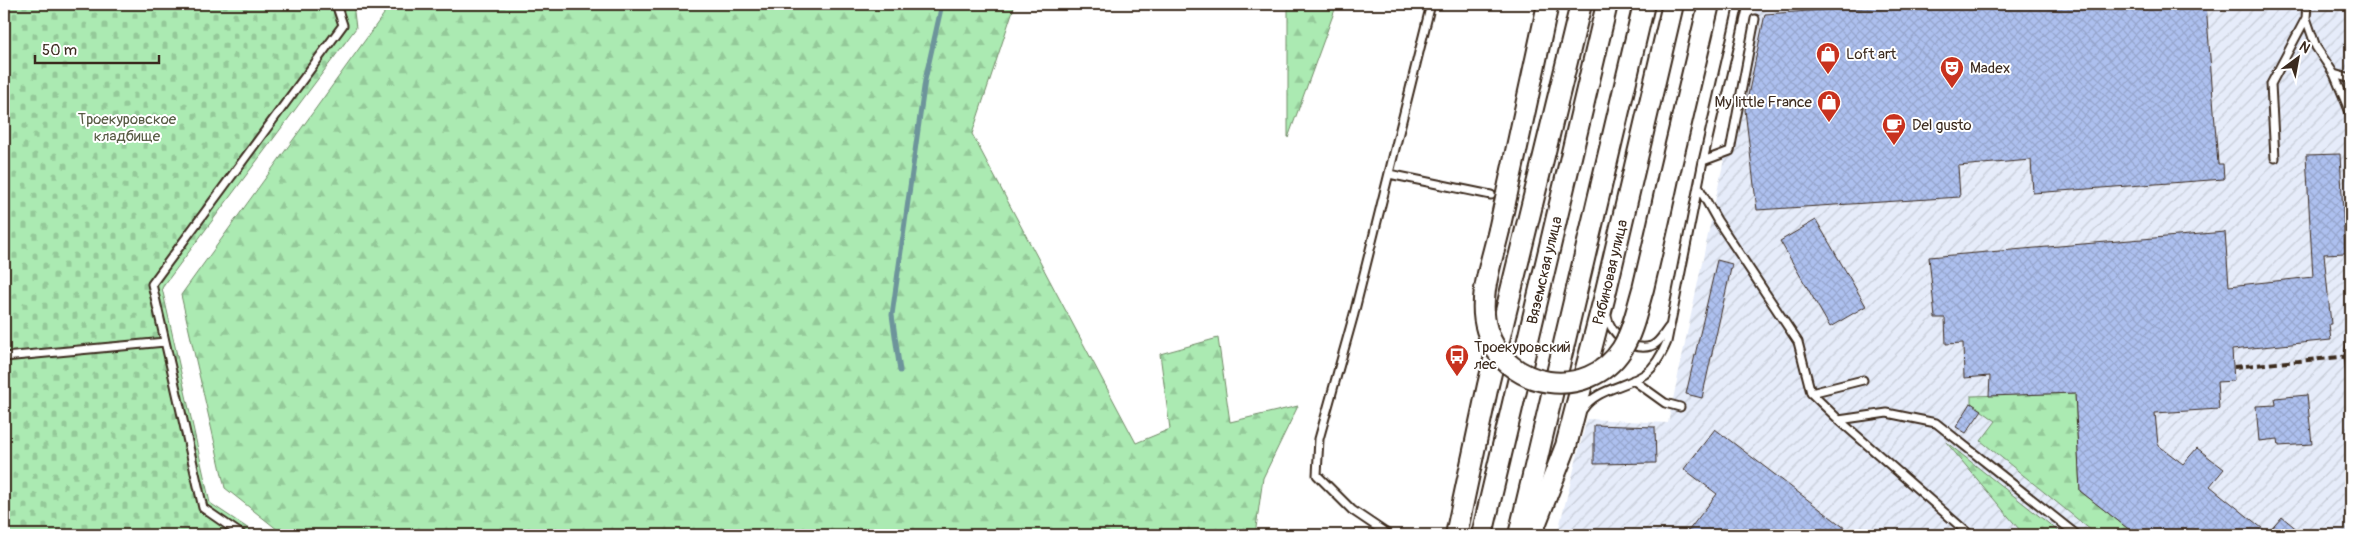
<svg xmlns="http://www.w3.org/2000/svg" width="2355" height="539" viewBox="0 0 2355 539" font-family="Pangolin,sans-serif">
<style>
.industrial{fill:url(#industrial-furrows)}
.forest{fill:url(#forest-firs);stroke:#738a68}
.cemetery{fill:url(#cemetery-stones);stroke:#738a68}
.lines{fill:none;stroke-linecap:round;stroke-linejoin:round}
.stream{stroke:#6d949b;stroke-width:5}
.building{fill:url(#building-cross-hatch);stroke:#3b2a1e}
.lane-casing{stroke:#3b2a1e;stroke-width:11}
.secondary-casing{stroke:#3b2a1e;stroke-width:24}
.lane{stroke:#fff;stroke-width:7}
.secondary{stroke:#fff;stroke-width:20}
.rail{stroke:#3b2a1e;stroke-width:4;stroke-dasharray:8 4;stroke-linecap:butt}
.secondary-bridge-casing{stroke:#3b2a1e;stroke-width:24;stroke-linecap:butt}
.secondary-bridge{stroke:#fff;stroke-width:20}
.labels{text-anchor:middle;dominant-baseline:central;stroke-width:4;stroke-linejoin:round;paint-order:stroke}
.poi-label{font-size:15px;fill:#3b2a1e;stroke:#fff;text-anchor:start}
.park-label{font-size:15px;fill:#575a43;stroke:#fff}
.street-label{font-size:15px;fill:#3b2a1e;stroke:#fff}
</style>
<defs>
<pattern id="industrial-furrows" width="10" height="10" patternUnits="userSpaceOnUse" patternTransform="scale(1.25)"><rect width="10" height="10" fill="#e6ecfa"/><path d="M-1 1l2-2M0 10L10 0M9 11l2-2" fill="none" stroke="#c6cbd6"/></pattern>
<pattern id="forest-firs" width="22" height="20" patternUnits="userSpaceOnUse" patternTransform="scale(1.25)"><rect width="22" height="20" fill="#abeab2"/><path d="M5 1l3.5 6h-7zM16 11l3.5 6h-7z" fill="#94c999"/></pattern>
<pattern id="cemetery-stones" width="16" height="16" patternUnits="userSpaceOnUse" patternTransform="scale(1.25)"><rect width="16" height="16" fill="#abeab2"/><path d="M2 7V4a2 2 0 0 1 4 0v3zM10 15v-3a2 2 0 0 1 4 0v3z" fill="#94c999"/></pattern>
<pattern id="building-cross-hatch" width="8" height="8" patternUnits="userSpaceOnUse" patternTransform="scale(1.25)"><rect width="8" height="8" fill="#adc0ef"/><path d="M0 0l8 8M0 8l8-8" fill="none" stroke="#96a5cc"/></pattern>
</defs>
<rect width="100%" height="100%" fill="#fff"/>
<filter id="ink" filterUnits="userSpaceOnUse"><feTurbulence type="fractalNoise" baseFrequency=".02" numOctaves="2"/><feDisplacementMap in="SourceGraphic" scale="10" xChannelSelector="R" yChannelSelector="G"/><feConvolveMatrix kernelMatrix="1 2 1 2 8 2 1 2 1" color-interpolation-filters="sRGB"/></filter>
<g filter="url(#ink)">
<path class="industrial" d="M1757 4H2351V535H1557L1587 419 1668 423Z"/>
<path class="forest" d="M381 4H1015L972 134 1136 443 1170 429 1160 354 1218 338 1230 422 1298 406 1263 478 1255 535H279L278 530 225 488 181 295 384 14Z
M1289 4H1337L1288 138V10Z
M2075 393 2080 491 2136 535H2097L1981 441 1996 421 1971 403V396Z
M1946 442 2063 535H2024Z"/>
<path class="cemetery" d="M4 4H353L356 28 162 288 210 503 258 535H4Z"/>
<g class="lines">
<path class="stream" d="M900 371 892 315 925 80 942 4"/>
</g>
<path class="building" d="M1913 4H2206L2218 164H2223L2224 179 2033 193 2031 160 1958 166 1960 197 1757 210 1745 110 1765 14Z
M2340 154 2345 253 2324 254 2331 324H2329L2331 340 2232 350 2234 381 2217 382 2219 409 2155 413 2158 445 2183 464 2197 448 2224 469 2210 486 2268 533 2282 517 2304 535H2136L2080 491 2075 393 1989 396 1990 376 1964 378 1963 343 1946 344 1945 318H1935L1929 257 2225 232 2229 286 2313 277 2306 155Z
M1816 220 1866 306 1830 327 1780 241Z
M1717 260 1732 264 1702 398 1686 394Z
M2307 395 2312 444 2279 446 2278 439 2259 441 2256 406 2276 405 2275 398Z
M1971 403 1982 410 1966 433 1956 427Z
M1594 425 1655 427 1656 463 1594 464Z
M1715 429 1854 535H1685L1717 494 1684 469Z"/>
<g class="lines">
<g class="lane-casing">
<path id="lane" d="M2306 18 2316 47 2334 74 2351 79
M2334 74 2351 115
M2275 158 2271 84 2306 18 2307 4
M1703 161 1730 151 1755 19
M1389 174 1491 195
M1698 186 1717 220 1798 342 1811 393 1839 420 1970 535
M1607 316C1610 333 1632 352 1651 346 1659 344 1664 333 1669 327
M2351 343 2349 356 2351 375
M4 357 165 342
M1633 380 1665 403 1680 407
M1811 393 1863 380
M1583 409C1596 389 1626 387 1645 374 1656 366 1662 354 1667 342L1703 161 1739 4
M1839 420 1887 413 1936 423 2077 535
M242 535 203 508 152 284 343 25 336 4
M1389 535 1352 510 1317 475 1319 439 1354 314 1431 4"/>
</g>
<g class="secondary-casing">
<g id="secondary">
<path d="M1669 174 1709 4"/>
<path d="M1499 230 1548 4"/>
<path d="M1456 535 1488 385 1581 4"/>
<path id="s1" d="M1482 535 1607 4"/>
<path d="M1519 535 1644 4"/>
<path id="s2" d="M1531 535 1566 446 1604 299 1673 4"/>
</g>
</g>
<use href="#lane" class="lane"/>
<use href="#secondary" class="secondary"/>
<path class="rail" d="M2234 367 2351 356"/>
<g class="secondary-bridge-casing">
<path id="secondary-bridge" d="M1499 230C1492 261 1477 299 1487 330 1505 390 1588 402 1622 349 1633 331 1637 309 1643 289 1652 251 1661 212 1669 174"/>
</g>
<use href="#secondary-bridge" class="secondary-bridge"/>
</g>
</g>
<defs>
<g id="shop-pin" transform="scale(1.25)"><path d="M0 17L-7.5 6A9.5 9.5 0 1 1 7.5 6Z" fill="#c8321e" stroke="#fff"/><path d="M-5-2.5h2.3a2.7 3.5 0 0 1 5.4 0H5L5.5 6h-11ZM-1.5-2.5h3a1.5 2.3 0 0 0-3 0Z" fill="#fff"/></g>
<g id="theatre-pin" transform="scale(1.25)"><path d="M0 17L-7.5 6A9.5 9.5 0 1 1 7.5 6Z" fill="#c8321e" stroke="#fff"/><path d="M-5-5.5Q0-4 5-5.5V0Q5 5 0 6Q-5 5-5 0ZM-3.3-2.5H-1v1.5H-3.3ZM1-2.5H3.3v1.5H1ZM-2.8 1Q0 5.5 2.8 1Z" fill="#fff"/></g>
<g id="cafe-pin" transform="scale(1.25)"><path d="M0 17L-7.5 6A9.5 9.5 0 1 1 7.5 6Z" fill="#c8321e" stroke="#fff"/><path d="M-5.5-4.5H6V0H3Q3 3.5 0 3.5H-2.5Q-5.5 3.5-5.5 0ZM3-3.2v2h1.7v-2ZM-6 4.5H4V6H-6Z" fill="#fff"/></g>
<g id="bus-pin" transform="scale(1.25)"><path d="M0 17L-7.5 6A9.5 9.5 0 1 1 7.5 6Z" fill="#c8321e" stroke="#fff"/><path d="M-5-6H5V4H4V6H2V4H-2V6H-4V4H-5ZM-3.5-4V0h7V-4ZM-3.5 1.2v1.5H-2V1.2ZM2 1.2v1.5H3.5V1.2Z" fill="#fff"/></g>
</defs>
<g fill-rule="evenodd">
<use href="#shop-pin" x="1828" y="54"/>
<use href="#theatre-pin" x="1952" y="68"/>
<use href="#shop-pin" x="1829" y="102"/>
<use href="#cafe-pin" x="1894" y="125"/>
<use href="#bus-pin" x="1457" y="356"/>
</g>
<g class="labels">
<g class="poi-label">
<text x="1846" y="54">Loft art</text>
<text x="1970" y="68">Madex</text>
<text x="1812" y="102" text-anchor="end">My little France</text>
<text x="1912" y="125">Del gusto</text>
<text x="1474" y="347">Троекуровский<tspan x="1474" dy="17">лес</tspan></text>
</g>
<g class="park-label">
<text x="127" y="119">Троекуровское<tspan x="127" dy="17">кладбище</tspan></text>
</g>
<g class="street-label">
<text stroke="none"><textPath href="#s1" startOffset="272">Вяземская улица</textPath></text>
<text stroke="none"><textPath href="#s2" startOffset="275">Рябиновая улица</textPath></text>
</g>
</g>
<rect width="2355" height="539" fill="none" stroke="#fff" stroke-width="20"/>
<rect x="10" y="10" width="2335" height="519" fill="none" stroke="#3b2a1e" stroke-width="2" filter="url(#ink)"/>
<g transform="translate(2298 58) rotate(32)" stroke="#ffffff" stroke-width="4" paint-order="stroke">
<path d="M0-4L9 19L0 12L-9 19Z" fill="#3b2a1e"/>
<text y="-8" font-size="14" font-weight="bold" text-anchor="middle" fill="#3b2a1e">N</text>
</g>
<path d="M35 55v8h124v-8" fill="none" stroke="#3b2a1e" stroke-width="2.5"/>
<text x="42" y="55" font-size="15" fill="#3b2a1e" stroke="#ffffff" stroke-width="4" paint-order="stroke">50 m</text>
</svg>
